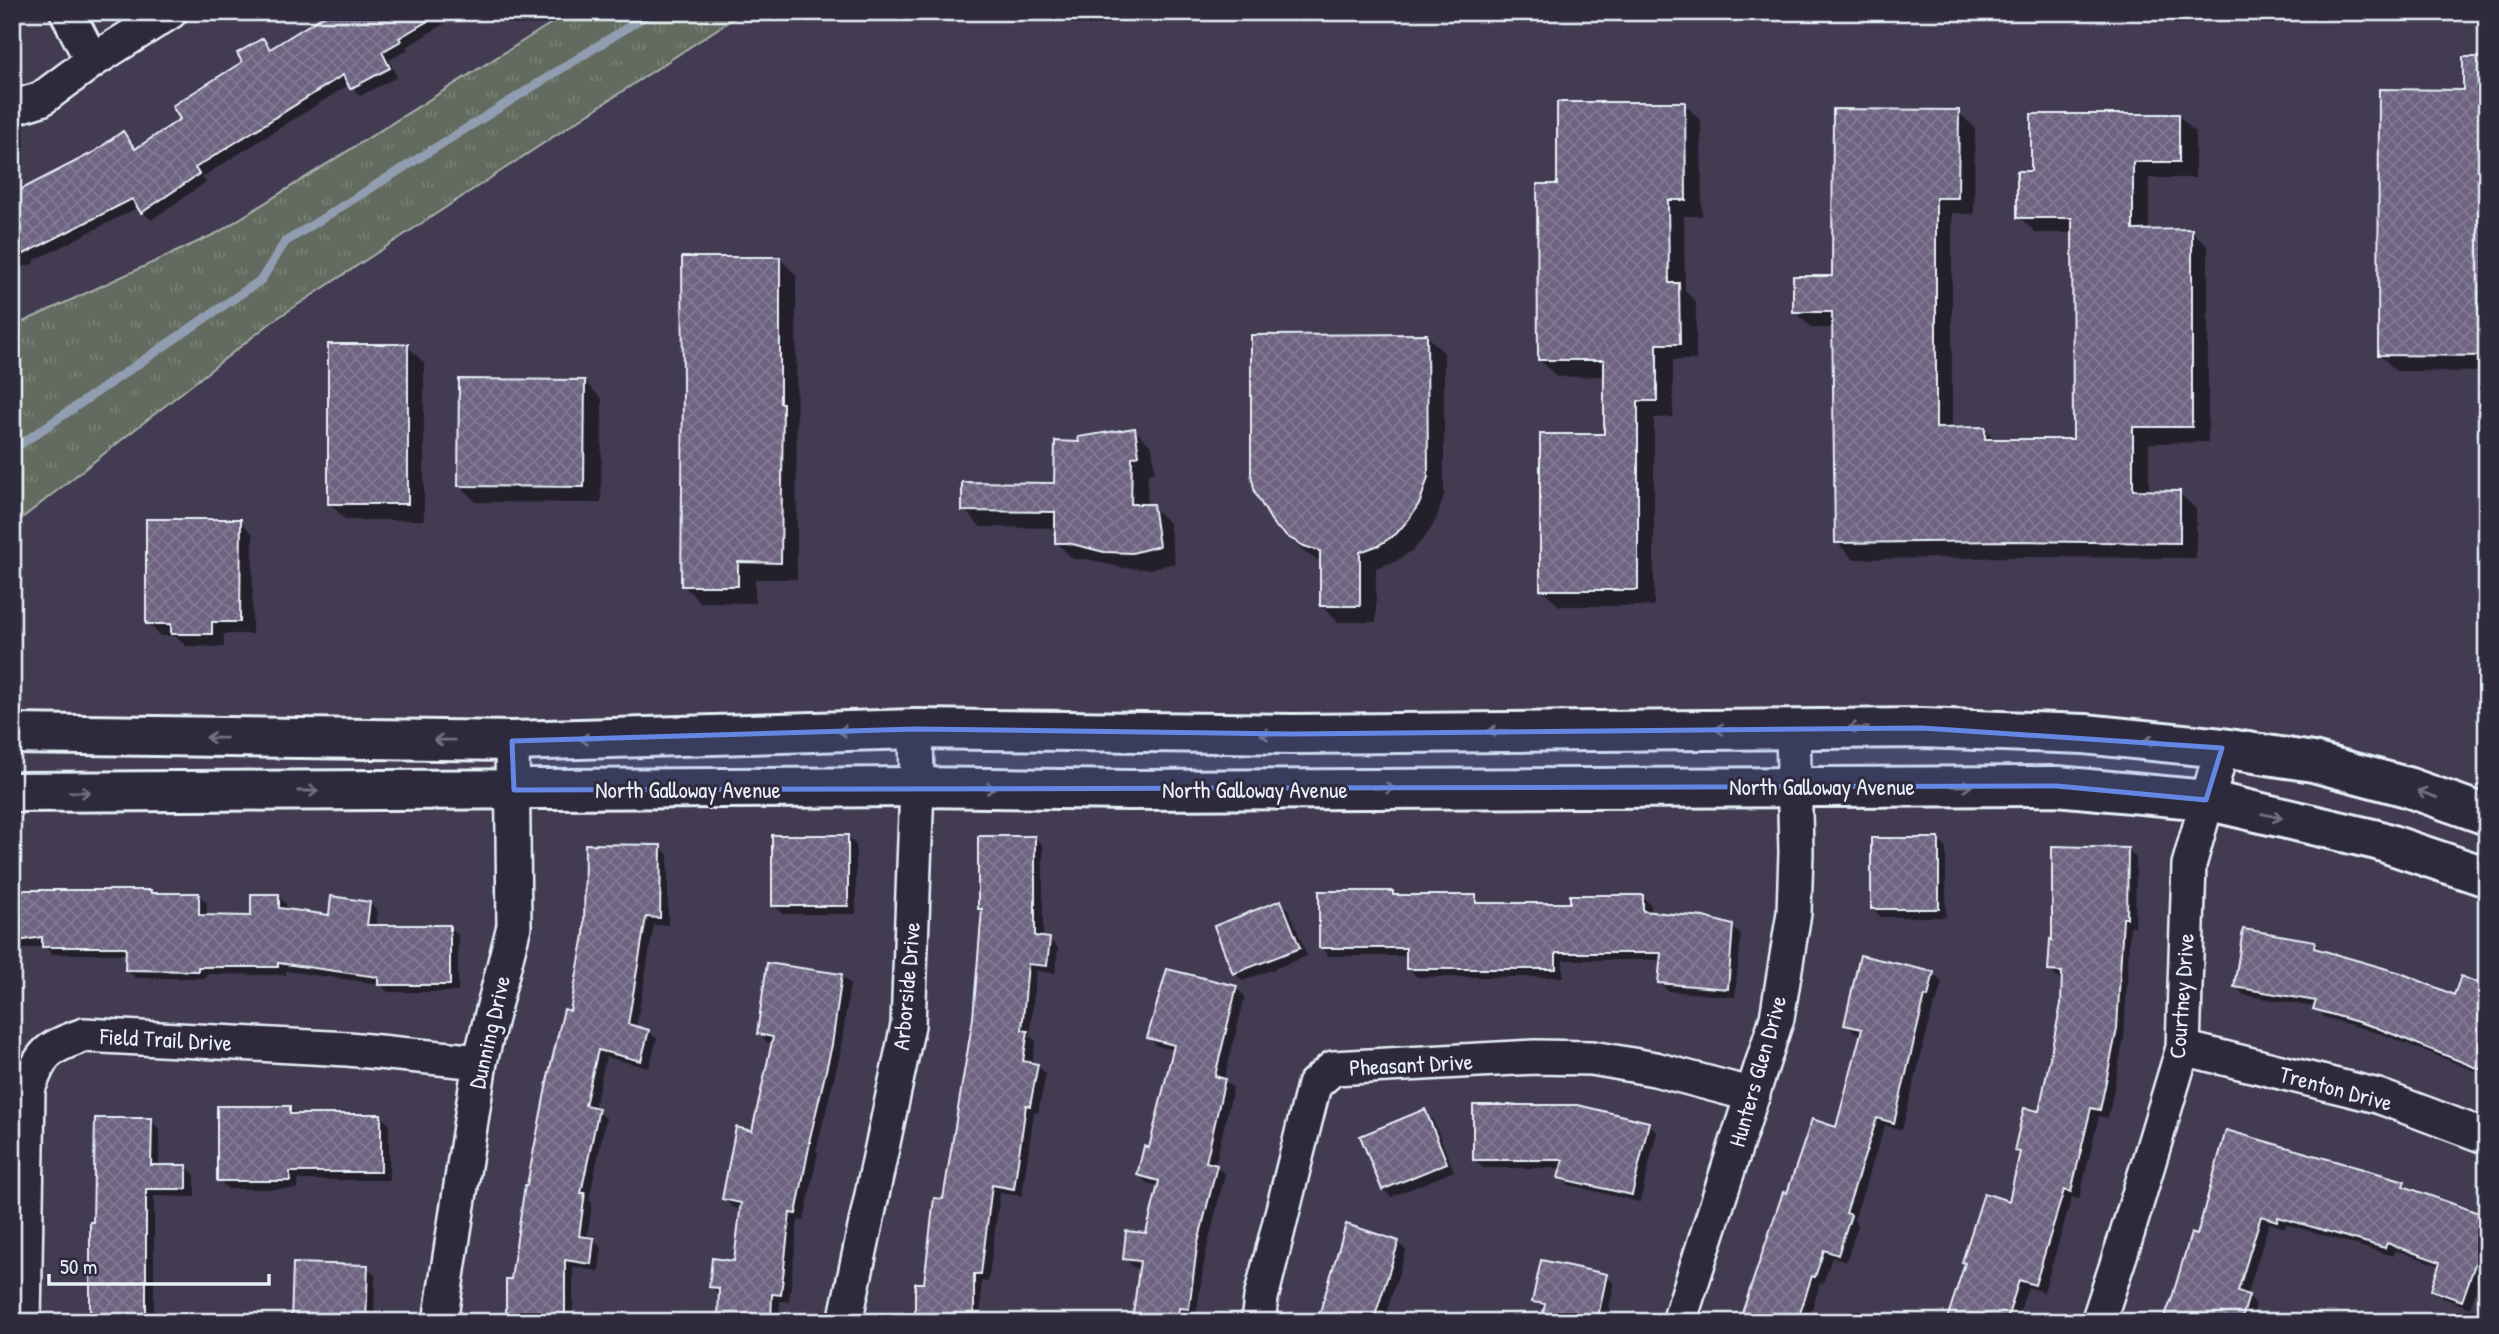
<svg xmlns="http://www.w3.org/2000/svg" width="2499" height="1334" viewBox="0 0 2499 1334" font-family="'Patrick Hand',sans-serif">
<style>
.grass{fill:url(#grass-tufts);stroke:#a6aeab;stroke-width:2}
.shadow{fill:#0007}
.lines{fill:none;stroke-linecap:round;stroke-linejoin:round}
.stream{stroke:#919db1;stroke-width:9}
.building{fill:url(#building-cross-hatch);stroke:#e8f1f8;stroke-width:2}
.minor-casing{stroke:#e8f1f8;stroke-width:38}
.secondary-casing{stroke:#e8f1f8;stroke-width:44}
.minor{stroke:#2f2a3d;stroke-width:33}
.secondary{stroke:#2f2a3d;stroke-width:38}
.oneway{stroke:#70707e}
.marked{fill:#6487e3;fill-opacity:0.2;stroke:#6487e3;stroke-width:5;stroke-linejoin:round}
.labels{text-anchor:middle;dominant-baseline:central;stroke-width:6;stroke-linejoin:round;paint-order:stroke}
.street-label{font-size:23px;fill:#e8f1f8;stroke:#2f2a3d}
</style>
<defs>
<pattern id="grass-tufts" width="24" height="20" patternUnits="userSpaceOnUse" patternTransform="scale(1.75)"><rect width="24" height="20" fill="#636b5e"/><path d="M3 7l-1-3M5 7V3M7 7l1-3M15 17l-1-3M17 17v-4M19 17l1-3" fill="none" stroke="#798176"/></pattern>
<pattern id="building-cross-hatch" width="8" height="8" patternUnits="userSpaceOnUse" patternTransform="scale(1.75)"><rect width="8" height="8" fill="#6e6380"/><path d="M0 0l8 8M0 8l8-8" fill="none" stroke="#837a93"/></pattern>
</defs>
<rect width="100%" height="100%" fill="#423b51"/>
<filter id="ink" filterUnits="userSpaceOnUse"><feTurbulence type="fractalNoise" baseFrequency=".0143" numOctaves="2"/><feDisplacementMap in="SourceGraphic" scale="14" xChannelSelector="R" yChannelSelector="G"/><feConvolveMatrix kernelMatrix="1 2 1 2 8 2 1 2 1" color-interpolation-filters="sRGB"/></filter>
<g filter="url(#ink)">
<path class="grass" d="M569 12H743L273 321 12 526V327L217 233Z"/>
<path class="shadow" d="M334 12H464L406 47 408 50 389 60 397 77 360 96 350 84 202 177 206 182 151 220 139 207 33 261 34 264 12 269V196L95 153 123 133 137 150 182 119 245 63 263 40 272 50Z
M504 12H527L512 21Z
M2487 59V372L2396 371 2379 354 2465 91Z
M1684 104 1701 121 1702 216H1684L1685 291 1696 302V360H1673V417L1654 418V606H1559L1542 589 1606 435V376L1557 377 1540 360 1559 186Z
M1958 112 1975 128 1974 214 1952 213V429H1984L1996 440H2074V233H2036L2019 217 2032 173 2179 116 2195 132V178H2149V231H2191L2208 247V442L2149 443V492L2179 493 2196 509V558L2028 557 1853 559 1837 542 1834 328H1812L1795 312 1834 278Z
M779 258 796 275 797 579H755V603L700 602 683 585Z
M1427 336 1444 353V495L1436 520 1426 536 1413 550 1396 561 1376 568V622H1338L1321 605V562L1307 554 1275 524Z
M407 346 424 363V520H346L329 503Z
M585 382 602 399 601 503 476 502 459 485Z
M1135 430 1152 447 1155 472 1148 473 1147 506H1152L1169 523 1175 563 1150 569 1123 568 1087 559H1073L1056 542V528L981 527 964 510 1056 485 1081 444Z
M240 521 253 534 252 634H224V647L186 646 175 636H160L148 623Z
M848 837 856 845V914H783L774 905Z
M1034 837 1043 846V939H1049L1058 948 1055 973 1036 971 1030 1036 1036 1041 1032 1064 1037 1065 1046 1074 1038 1113 1034 1112 1022 1196 1000 1193 988 1282 981 1281V1322H917L944 1201 975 1018 984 912 979 908Z
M1938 840 1946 848V917H1881L1873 909Z
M660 847 668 855V925H654L636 1028 648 1031 657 1039 649 1068 606 1057 594 1109 606 1118 589 1200 592 1203 587 1239 593 1240 602 1248 599 1271 573 1267V1322H508L528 1187 572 1013Z
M2127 849 2136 858 2135 926H2130L2124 1038 2108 1118 2099 1116 2079 1199 2072 1197 2044 1292 2028 1287 2016 1322H1948L2010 1203 2021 1155 2015 1150 2041 1113 2063 1004 2064 979H2058L2050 970Z
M12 888 18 891 150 892 153 894 198 895 207 903 206 917 253 918 278 896 286 904V911L331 917 370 903 378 912 376 927H450L458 935V992H388L380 984 286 971V975L206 974V978H135L127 969V954H52L44 946 12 951Z
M1392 893 1397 897H1475L1482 905H1572L1642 897 1651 905V914L1732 927 1741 935 1735 997 1668 991 1660 983 1662 960H1563V977H1417L1408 968V956H1329L1320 947Z
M1281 902 1289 910 1307 956 1243 981 1234 973Z
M2314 943 2323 951 2455 997 2487 989V1076L2385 1035 2324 1017 2316 1007 2244 995 2236 987Z
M1933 974 1942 982 1936 1004H1934L1902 1130 1885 1125 1854 1220 1858 1225 1846 1262 1832 1257 1823 1284 1820 1283 1808 1322H1741L1788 1196 1837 1129 1863 1034 1854 1032 1846 1024Z
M841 975 850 984 840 1054 816 1151 818 1152 804 1221 798 1220 789 1302 780 1301 779 1322H720L719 1294 710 1286 736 1263 742 1209 733 1207 724 1199 753 1133 774 1043 767 1042 759 1034Z
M1236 988 1245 996 1224 1080 1233 1088 1215 1166 1225 1174 1205 1256 1196 1317 1187 1316 1186 1322H1123V1317L1134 1318 1141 1268 1133 1267 1125 1258 1148 1235 1160 1186 1147 1183 1139 1175 1151 1150 1175 1050 1157 1046 1149 1037Z
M289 1108 297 1115H380L389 1124V1180H298V1189H228L219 1180Z
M1425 1111 1433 1120 1454 1171 1391 1197 1383 1189Z
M151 1120 159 1129V1167H187L195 1175V1197L154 1196V1314H172L180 1322H89V1314H92L95 1223Z
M1648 1123 1657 1132 1640 1202 1569 1185 1560 1177 1563 1168H1483L1474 1159Z
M2227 1132 2404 1183 2412 1191 2487 1218V1261L2470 1308 2441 1297 2433 1289 2441 1266 2395 1250 2393 1256 2286 1224 2285 1228 2269 1223 2247 1296 2256 1304 2251 1322H2164L2198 1237Z
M1398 1242 1406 1251 1383 1322H1318Z
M367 1267 375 1275 374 1322H292Z
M1606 1276 1614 1284 1606 1322H1543L1546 1310 1534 1301Z"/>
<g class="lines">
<path class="stream" d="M12 450 261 280 285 242 652 12"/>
</g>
<path class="building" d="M330 12H443L399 38 401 41 382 52 390 68 350 89 343 75 195 168 199 174 141 213 132 199 12 260V194L94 152 123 131 135 149 180 119 172 106 242 62 237 53 263 38 270 49Z
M2463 57H2487V356L2378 355 2379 89 2463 90Z
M1557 102H1685L1686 200H1668L1669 283H1679L1680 344H1657V401H1638V590H1540V434H1604V360H1538L1537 184H1557Z
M1833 109 1959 110 1958 198H1936V428L1985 427V439H2073L2072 218H2017V171H2031V114H2179V162H2133V230L2192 229V427H2133V490L2180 491V543L2011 541 1835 543 1832 312H1793V276H1832Z
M682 257H780V403H783L781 563 738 562V586H681L683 386Z
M1427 334 1428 477 1420 502 1409 519 1396 534 1379 545 1360 552V606H1320V551L1304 546 1288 537 1274 525 1255 493 1251 474V335Z
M328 344H408V504H328Z
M459 379 585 380 584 487 458 486Z
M1135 428 1139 455 1132 457 1131 504H1153L1159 546 1132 553 1104 552 1068 543H1055V512L962 511V482L1054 483 1055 441 1079 442 1078 437Z
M146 519H241L240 622H212V634H171V624H146Z
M772 835H848V906H772Z
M978 836H1035V936L1050 938 1047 966 1028 964 1022 1030 1028 1031 1023 1061 1038 1064 1030 1106 1026 1105 1014 1189 992 1185 981 1274H974V1322H915V1283H924L934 1198 943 1199 973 1018 982 909H978Z
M1871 838H1939V909H1871Z
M585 844 661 845 660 918 646 917 628 1024 649 1030 641 1061 598 1050 585 1105 599 1108 581 1193H585L579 1236 594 1238 591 1264 565 1260V1322H506V1279H511L525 1185H527L548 1077 564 1009 570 1011 584 935Z
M2052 846 2128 848 2127 918H2123L2117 1029 2100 1110 2091 1108 2071 1192 2064 1190 2035 1285 2019 1280 2006 1322H1946L1965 1263 1962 1262 1984 1193 2009 1201 2020 1152 2014 1151 2024 1108 2039 1111 2061 1004 2062 972 2048 971 2050 939 2052 940Z
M12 890H151V893H199V915L251 916V894H279V908L329 915 331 896 370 902 367 925H450V985H378V977L278 963V967H198V971L125 970 126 947H42V937L12 942Z
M1319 891H1393V895H1476V903H1570V895H1643V911L1704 917 1733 925 1728 989 1658 983 1661 953H1556V969H1406V948H1319Z
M1281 900 1300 948 1233 974 1214 926Z
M2243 929 2315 941 2314 948 2401 973 2454 995 2461 976 2487 987V1072L2375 1027 2313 1009 2316 1001 2234 987Z
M1860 955 1934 972 1928 997 1925 996 1894 1123 1877 1118 1846 1213 1851 1215 1838 1255 1824 1250 1815 1277 1812 1276 1797 1322H1739L1783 1192 1787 1193 1812 1119 1836 1127 1862 1029 1844 1025Z
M767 963 842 974 832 1045 809 1142H810L796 1214 790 1213 781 1295 772 1294 771 1322H718L719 1288 709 1287 712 1258 734 1261 741 1203 722 1199 736 1127 752 1131 773 1037 757 1034Z
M1167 969 1237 986 1215 1076 1225 1079 1206 1162 1217 1165 1197 1247 1189 1309 1179 1308 1177 1322H1132L1140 1261 1123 1259 1126 1231 1146 1233 1159 1181 1137 1175 1144 1146 1149 1148 1174 1045 1147 1038Z
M1473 1105H1578L1649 1122 1632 1195 1558 1178 1563 1160H1473Z
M217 1106H290V1114H381V1172H290V1181H217Z
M1425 1109 1447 1163 1382 1190 1360 1136Z
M95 1118H152L151 1165H187V1189H146V1322H90V1222H93Z
M2226 1130 2405 1181 2403 1186 2487 1216V1230L2462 1301 2431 1290 2440 1262 2387 1243 2385 1248 2278 1217 2277 1221 2261 1216 2238 1291 2249 1295 2241 1322H2162L2171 1301 2191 1233 2197 1235Z
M1346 1224 1399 1241 1373 1322H1317Z
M1541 1260 1607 1274 1597 1322H1541L1545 1304 1532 1302Z
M293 1263 368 1265 366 1322H291Z"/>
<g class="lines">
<g class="minor-casing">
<path id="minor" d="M67 12 92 61
M12 108 41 99 92 61 170 12
M2183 1048 2378 1096 2487 1137
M24 1322 28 1089C43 1050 46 1049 84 1035L348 1049 480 1062
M440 1322 480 1062 514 926 512 741
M845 1322 908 1025 917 787 916 729
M1258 1322 1261 1298 1314 1085 1333 1068 1535 1057 1592 1058 1655 1069 1753 1095
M1679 1322 1777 1018 1794 913 1796 852 1793 729
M2098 1322 2128 1231 2183 1048 2189 865 2222 748"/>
</g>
<g class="secondary-casing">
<path id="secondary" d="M12 734 512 741 916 729 1293 734 1922 728 2085 734 2222 748 2313 762 2407 787 2487 815
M12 792 917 787 1129 790 2057 786 2206 800 2377 840 2487 877"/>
</g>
<use href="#minor" class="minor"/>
<use href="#secondary" class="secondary"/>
</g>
<defs><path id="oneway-shaft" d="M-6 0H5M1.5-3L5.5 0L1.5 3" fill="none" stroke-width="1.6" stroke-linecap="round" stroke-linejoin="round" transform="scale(1.75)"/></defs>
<g class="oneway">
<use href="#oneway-shaft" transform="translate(1858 728) rotate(180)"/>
<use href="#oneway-shaft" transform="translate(1725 729) rotate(180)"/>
<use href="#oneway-shaft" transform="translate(848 731) rotate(178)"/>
<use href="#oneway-shaft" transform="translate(1498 731) rotate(179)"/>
<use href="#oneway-shaft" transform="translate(1270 734) rotate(-179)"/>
<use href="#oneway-shaft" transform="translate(216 738) rotate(-179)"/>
<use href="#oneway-shaft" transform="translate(590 739) rotate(178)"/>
<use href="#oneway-shaft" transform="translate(444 740) rotate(-179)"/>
<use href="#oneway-shaft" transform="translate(2154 741) rotate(-175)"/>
<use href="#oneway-shaft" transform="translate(1962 786)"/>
<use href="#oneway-shaft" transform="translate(985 788) rotate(1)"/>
<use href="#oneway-shaft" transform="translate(1384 788)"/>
<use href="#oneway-shaft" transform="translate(308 791)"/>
<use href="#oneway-shaft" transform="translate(80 792)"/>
<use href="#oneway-shaft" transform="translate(2427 794) rotate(-160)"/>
<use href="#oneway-shaft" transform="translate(2272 816) rotate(13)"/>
</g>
</g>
<path class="marked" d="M1922 728 2222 748 2206 800 2057 786 514 790 512 741 916 729 1293 734Z"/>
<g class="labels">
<g class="street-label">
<text x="1822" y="786">North Galloway Avenue</text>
<text x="688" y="789">North Galloway Avenue</text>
<text x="1255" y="789">North Galloway Avenue</text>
<text transform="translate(906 986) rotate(-85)">Arborside Drive</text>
<text transform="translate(2181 996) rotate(-86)">Courtney Drive</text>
<text transform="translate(489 1032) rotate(-77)">Dunning Drive</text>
<text transform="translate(166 1039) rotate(3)">Field Trail Drive</text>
<text transform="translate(1411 1064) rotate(-3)">Pheasant Drive</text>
<text transform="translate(1757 1071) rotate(-74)">Hunters Glen Drive</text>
<text transform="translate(2336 1088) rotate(15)">Trenton Drive</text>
</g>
</g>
<rect width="2499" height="1334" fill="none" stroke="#2f2a3d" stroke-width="42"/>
<rect x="21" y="21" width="2457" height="1292" fill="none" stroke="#e8f1f8" stroke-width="2.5" filter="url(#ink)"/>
<path d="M49 1274v10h220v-10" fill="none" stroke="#e8f1f8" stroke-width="3.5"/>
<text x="60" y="1274" font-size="21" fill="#e8f1f8" stroke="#2f2a3d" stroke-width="5" paint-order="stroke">50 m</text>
</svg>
